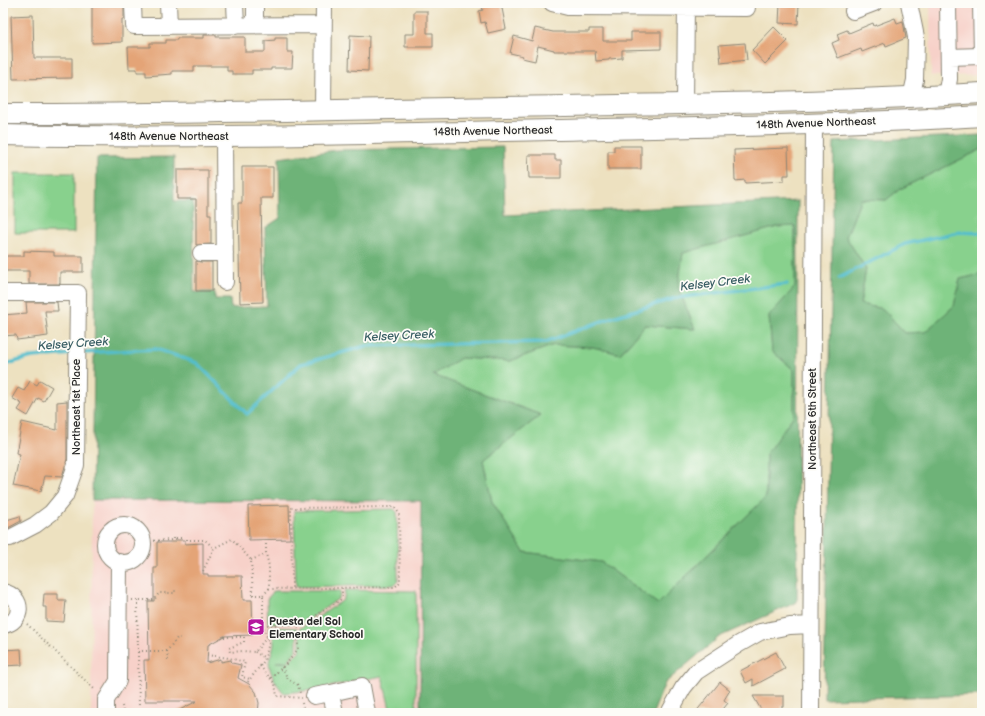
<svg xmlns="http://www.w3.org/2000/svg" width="985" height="716" viewBox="0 0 985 716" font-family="'Balsamiq Sans',sans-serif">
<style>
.built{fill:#f7d1c9}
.green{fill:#88d18d;stroke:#5a7e5c}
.forest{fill:#6eb378;stroke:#4c6f52;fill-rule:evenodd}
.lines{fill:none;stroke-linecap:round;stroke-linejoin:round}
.stream{stroke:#53becd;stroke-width:3.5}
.building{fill:#e4a477}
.minor-casing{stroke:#8c8676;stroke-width:18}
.major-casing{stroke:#8c8676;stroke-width:22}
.path{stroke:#8c8676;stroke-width:2;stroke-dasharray:1 3;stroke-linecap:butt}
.minor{stroke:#fff;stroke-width:16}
.major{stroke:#fff;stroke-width:20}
.labels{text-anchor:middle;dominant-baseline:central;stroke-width:3.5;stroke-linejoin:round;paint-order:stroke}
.street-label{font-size:11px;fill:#2b2b2b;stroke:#fdfcf7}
.poi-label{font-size:11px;font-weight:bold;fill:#2b2b2b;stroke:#fdfcf7;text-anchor:start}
.water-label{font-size:12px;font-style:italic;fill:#395e64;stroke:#fdfcf7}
</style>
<rect width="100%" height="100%" fill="#fdfcf7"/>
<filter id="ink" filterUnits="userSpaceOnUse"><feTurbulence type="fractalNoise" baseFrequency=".025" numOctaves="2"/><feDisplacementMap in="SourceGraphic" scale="8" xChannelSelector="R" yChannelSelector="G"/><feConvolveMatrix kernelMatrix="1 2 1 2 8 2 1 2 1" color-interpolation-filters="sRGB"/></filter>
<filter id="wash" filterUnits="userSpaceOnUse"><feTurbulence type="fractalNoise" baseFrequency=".012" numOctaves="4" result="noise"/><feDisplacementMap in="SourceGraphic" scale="16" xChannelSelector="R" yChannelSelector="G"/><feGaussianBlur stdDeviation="0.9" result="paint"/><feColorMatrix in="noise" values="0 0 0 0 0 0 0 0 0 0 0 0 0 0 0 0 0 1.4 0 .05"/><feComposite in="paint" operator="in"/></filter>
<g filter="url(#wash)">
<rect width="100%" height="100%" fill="#ede1c0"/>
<path class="built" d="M930 3H982V75L931 76Z
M92 500 421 501 420 713H91Z"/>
<path class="green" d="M982 149V274L960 279 954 306 925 332 905 333 883 309 860 304 866 269 846 237 861 199 886 200 900 189Z
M15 173H74V233H15Z
M795 225V287L769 317 772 351 794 370V415L766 454V497L658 604 601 562 524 552 492 502 483 460 541 415 433 375 461 358 510 361 554 345 593 347 620 354 645 325 694 329 678 287 683 253 777 227Z
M394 509 397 512 398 581 394 585 296 587 294 511Z
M345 590 416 591V713H391L382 676 313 690 284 693C277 686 269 672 269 662 270 656 274 649 274 643 274 638 271 632 269 627L297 628V649L288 661 276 662 288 663 300 650V628L306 625 342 601 344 598Z
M274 591H340V596L338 599 304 623H268L267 599Z"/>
<path class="forest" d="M982 135V149L900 189 886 200 861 199 846 237 866 269 860 304 883 309 905 333 925 332 954 306 960 279 982 274V695L824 699 834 142Z
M503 147 505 215 798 201 797 602 719 637 665 683 653 713H420L421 501 92 500 97 158 174 157V201H193L194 292H215V299H230L231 308 267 306 265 228 280 218 279 158 337 150ZM795 226V287L769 316 772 351 794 370V415L766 454V497L658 604 601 562 524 552 492 502 483 460 541 415 433 375 461 358 510 361 554 345 593 347 620 354 645 325 695 329 678 287 683 253 777 227Z"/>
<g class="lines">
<path class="stream" d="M839 278 905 244 959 232 982 233
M81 353 156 349 197 363 247 414 301 364 366 346 546 342 613 317 676 298 787 284
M3 365 32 357 73 354"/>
</g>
<g id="blocks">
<path class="building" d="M92 3H124V19H122V42L92 43Z
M481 3H501L506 29 488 33 485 22 481 23 479 11 483 10Z
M780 3H799L798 24 779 23Z
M414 11H427V33H433V47H405V34H414Z
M33 15 34 58H72V78L13 79 11 16Z
M895 18 897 23 903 21 906 38 886 46 885 43 862 52 861 49 838 58 832 43 839 40 837 34 847 30 849 33 873 23 874 26Z
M774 27 788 41 765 64 752 50Z
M535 28 553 32H589V29H603V41H631V32H661V49L622 50V58L609 59V60L596 61 595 51H554V50L538 46 535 61 522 58 523 56 510 53 514 36 532 41Z
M204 35H216V37H245V52H265V41L275 40V38H287V52H293L292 68H271V70H252V74H232V71H227V66H194V71H172V74L146 76V72H137V69H129L128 47H150V43H166V40H177V38H204Z
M350 35 369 36 368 71 349 70Z
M745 43 747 60 721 63 719 45Z
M614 146H641V169H608V151H614Z
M788 148 789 175H784V181L745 183V180L735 181 734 150Z
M528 155H555V160H561V178H529Z
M242 167H273V198H261L263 302 240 303 238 203H242Z
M177 170H208V214H211V244L196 245V199H177Z
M24 251 54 252V256H83V272H60V284H29V271H3V256H24Z
M196 261 201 262H212V291H196Z
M26 302H57L58 311H45L48 336 17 340 16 335 3 336V315L27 313Z
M40 380 52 387 44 401 38 398 28 416 18 410 22 404 12 398 18 388 24 391 30 381 37 385Z
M67 401V459L62 477 45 476 41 491 13 486 20 454 16 453 22 422 57 430V402Z
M289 505 290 539 249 540 248 506Z
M20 516 21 521 8 528H3V521Z
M175 540H185V544L203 543V574H208V576H242L243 600H252L253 635 224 636 208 645 207 663 221 659V662L231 660 232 663 241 665 238 678 249 684 256 692 259 703 258 713H174L197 701H145L144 660H149L148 601H154V568H157V542H175Z
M44 594H58V600H66L64 622 46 621V607H43Z
M21 649 22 665 3 666V650Z
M776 652 785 669 753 686V679L746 683 740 671Z
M720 682 730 690 724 700 728 703 720 713H695Z
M753 696H784V706H782V713H763Z"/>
</g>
</g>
<g filter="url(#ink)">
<use href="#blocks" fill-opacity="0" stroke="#8c8676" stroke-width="1"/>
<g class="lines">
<g class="minor-casing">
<path id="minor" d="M135 3 133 6 134 26 323 25
M168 3 169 26
M235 3 236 26
M255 3V25
M552 3 568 7 747 8
M909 3 916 37 915 80 911 97
M981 3 982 56
M853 11 874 3
M949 57 981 56
M946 95 949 79 948 3
M685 104 686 3
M323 110 324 3
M224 136 225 282
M201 253H225
M3 293H78L76 465 65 496 51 513 35 525 10 538H3
M105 544a19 19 0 1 1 38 0a19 19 0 1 1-38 0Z
M3 592C24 596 24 622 3 625
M314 696 331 693
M106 713V700L118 681 119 562
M335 713 331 693 362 686 367 713
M669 713 683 688 696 672 739 644 760 632 790 626 811 625
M811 713 814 124"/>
</g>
<g class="major-casing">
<path id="major" d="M3 114C170 114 338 110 505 107 664 104 823 103 982 93
M3 135C185 139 367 134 549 130 693 127 838 125 982 116"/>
</g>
<path class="path" d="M266 540V554L269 566V589
M150 541 173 540V538H187V540H205L214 548
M251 560 266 554
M203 571 214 548 232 539 251 560 253 595H263V625L269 643 264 661 247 683
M263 595 269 589 395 587 400 582 399 513 394 507 291 508 292 589
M132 600H154L159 593H175V589
M137 600 139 706
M27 624 94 689
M263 625 303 624 340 600 342 597V588
M224 637H244V642L229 648 230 652 243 651 255 652 267 637
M138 651H167L177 638H180
M167 651 168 660
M255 652 265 658
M207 655 229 658 245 662 242 677 250 679
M260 666 275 684 277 696 302 698
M282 667C289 679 283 677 298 685L300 693
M271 678 288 662 298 649V625
M302 703 303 710
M122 706 123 712
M192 713 193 712"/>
<use href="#minor" class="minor"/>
<use href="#major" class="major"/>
</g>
</g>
<defs>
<g id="school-square" transform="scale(0.9)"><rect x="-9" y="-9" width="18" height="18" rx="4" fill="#b5179e" stroke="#fdfcf7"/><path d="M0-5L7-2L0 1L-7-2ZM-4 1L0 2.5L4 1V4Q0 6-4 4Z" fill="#fff"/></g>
</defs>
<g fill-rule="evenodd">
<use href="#school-square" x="256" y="627"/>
</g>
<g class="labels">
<g class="street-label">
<text transform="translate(816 123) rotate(-2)">148th Avenue Northeast</text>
<text transform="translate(493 131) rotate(-1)">148th Avenue Northeast</text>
<text x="169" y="136">148th Avenue Northeast</text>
<text transform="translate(76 407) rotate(-90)">Northeast 1st Place</text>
<text transform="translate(812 419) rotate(-90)">Northeast 6th Street</text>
</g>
<g class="poi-label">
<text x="269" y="621">Puesta del Sol<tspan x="269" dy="13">Elementary School</tspan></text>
</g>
<g class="water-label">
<text transform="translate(715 283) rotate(-7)">Kelsey Creek</text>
<text transform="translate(399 336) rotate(-3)">Kelsey Creek</text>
<text transform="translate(73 344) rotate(-4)">Kelsey Creek</text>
</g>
</g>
<rect width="985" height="716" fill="none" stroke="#fdfcf7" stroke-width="16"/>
</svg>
